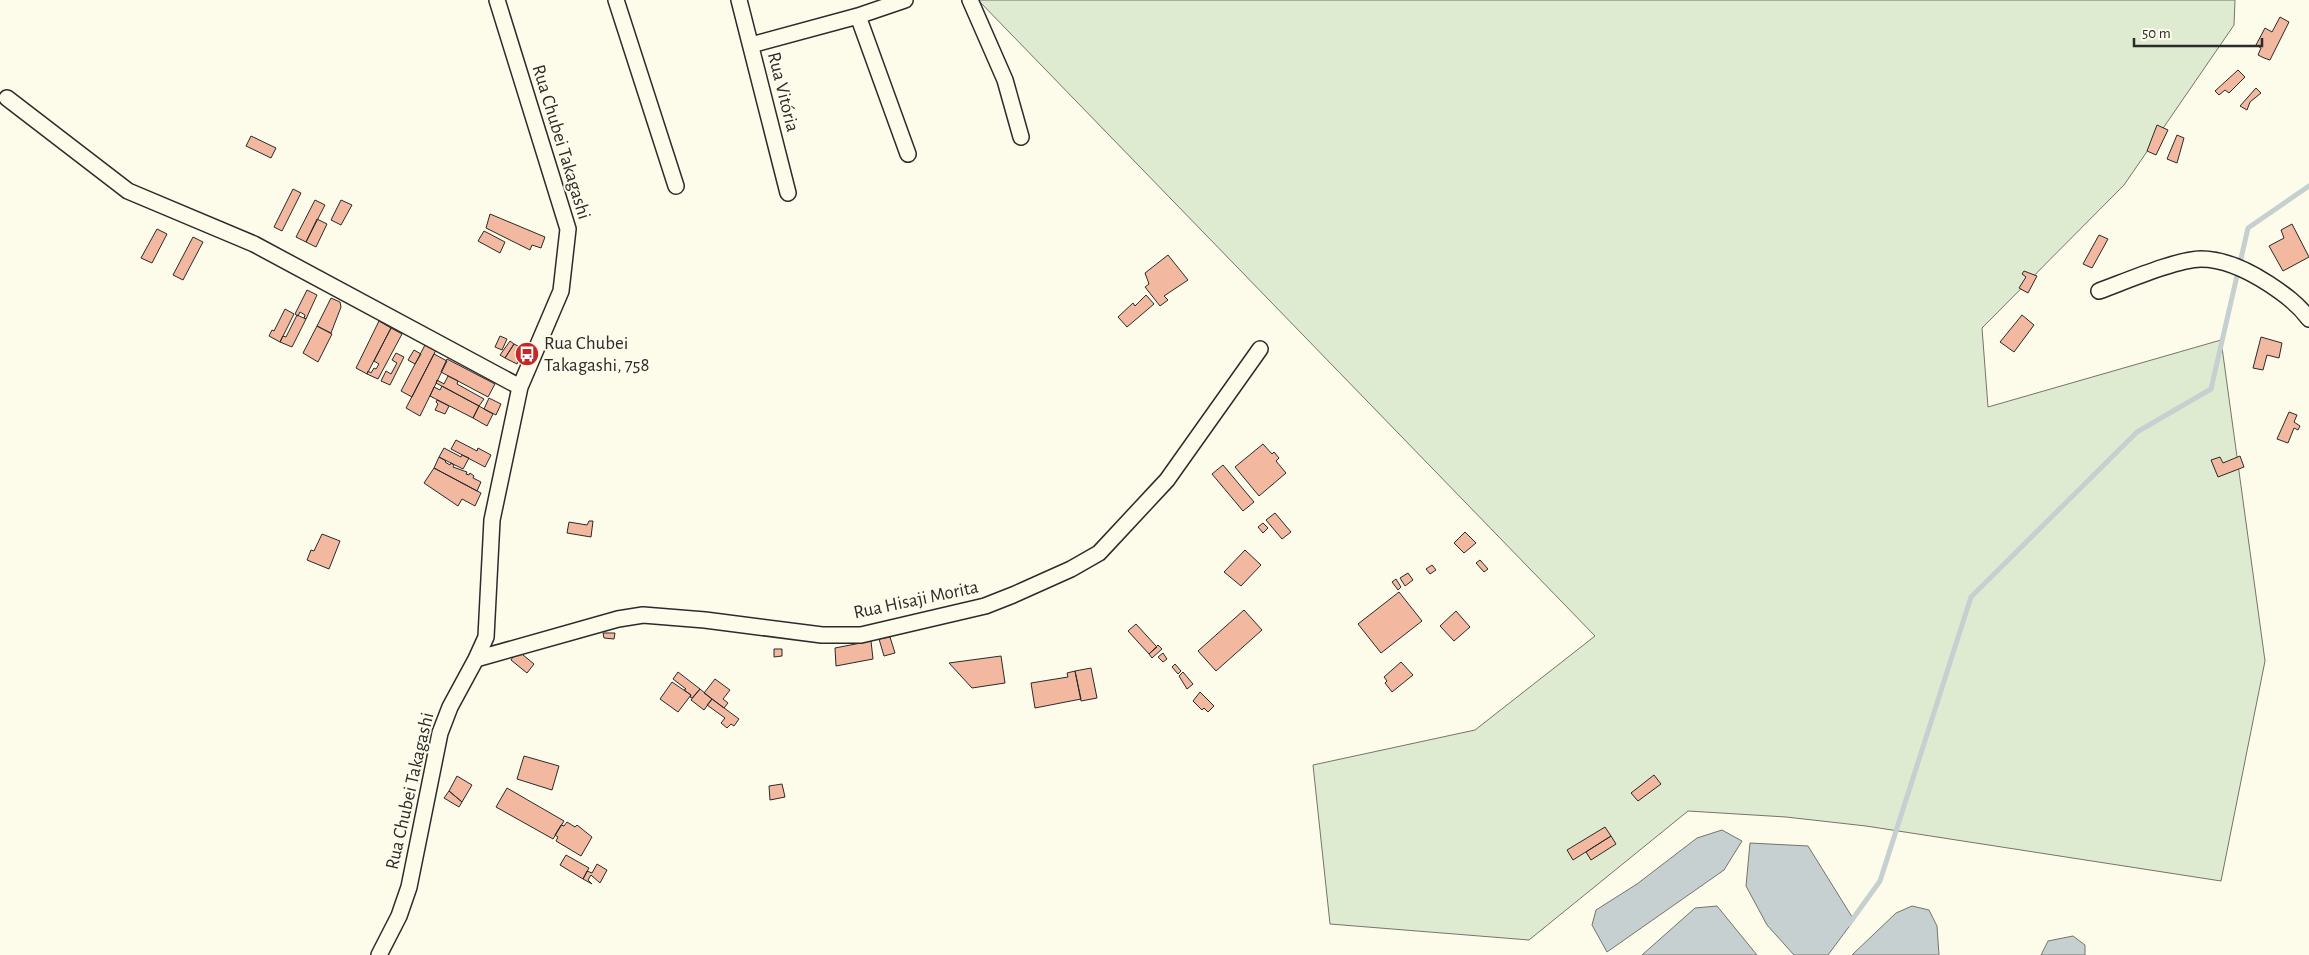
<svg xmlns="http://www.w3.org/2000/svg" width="2309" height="955" viewBox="0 0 2309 955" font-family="'Alegreya Sans',sans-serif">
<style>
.green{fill:#deebd1;stroke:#74746e}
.water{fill:#c7d0d0;stroke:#74746e}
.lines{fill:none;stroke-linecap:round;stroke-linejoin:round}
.stream{stroke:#c7d0d0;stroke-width:5}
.building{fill:#f2b8a0;stroke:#2b2b2b}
.minor-casing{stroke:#2b2b2b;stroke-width:18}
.minor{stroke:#fdfbea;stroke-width:15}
.labels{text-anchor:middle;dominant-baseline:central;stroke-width:4;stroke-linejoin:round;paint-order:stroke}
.street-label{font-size:19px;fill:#2b2b2b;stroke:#fdfbea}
.poi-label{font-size:19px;fill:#2b2b2b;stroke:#fdfbea;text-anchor:start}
</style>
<rect width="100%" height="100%" fill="#fdfbea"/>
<path class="green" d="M978 0H2235L2234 25 2124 185 1982 328 1988 407 2221 340 2265 661 2221 881 1866 826 1786 817 1688 811 1529 940 1330 924 1313 765 1475 730 1595 636Z"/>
<path class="water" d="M1722 830 1742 841 1724 870 1607 952 1592 925 1596 910 1637 884 1697 838Z
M1750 843 1808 846 1854 920 1828 955H1794L1767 925 1746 886Z
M1717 906 1757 955H1642L1695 908Z
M1912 906 1929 910 1937 926 1939 955H1852L1896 913Z
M2073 936 2085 945V955H2041L2048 941Z"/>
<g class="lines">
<path class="stream" d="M1849 924 1880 881 1971 597 2137 432 2211 389 2248 228 2309 186"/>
</g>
<path class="building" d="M2280 17 2289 22 2270 60 2264 58 2258 55 2261 48 2256 45 2265 28 2272 32Z
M2238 70 2245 77 2229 93 2225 90 2219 95 2215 91Z
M2256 88 2261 93 2250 102 2247 110 2240 106Z
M2157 125 2168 130 2156 155 2147 151Z
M2177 135 2184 138 2177 163 2167 159Z
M251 136 276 148 271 158 246 146Z
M293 189 301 193 282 231 274 227Z
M315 200 325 205 306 242 296 237Z
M341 200 352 205 341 225 331 220Z
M490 214 545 237 541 248 532 245 530 250 486 228Z
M317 219 327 224 316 247 306 242Z
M2292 224 2309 257 2283 271 2269 246 2284 238 2281 230Z
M157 229 167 234 152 263 141 258Z
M484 231 505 242 500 253 478 241Z
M2099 235 2108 239 2092 268 2083 264Z
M193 237 203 242 183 280 173 275Z
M1168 255 1188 280 1164 296 1168 300 1160 306 1145 287 1149 284 1145 273Z
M2024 271 2037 276 2028 293 2019 288 2026 277 2022 274Z
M307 290 317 295 306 319 304 318 305 315 300 312 298 316 295 314Z
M1146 295 1154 304 1127 327 1118 317 1133 303 1135 306Z
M331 298 340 302 341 307 331 333 317 326Z
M285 309 294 314 280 342 269 336 272 330 274 331Z
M297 315 306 319 292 347 280 342 283 336 286 337Z
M2022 315 2034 325 2014 352 2000 342Z
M379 321 391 328 367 374 356 368Z
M317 326 332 334 318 362 303 353Z
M391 328 402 334 378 379 367 374 368 371 371 373 374 368 376 369 379 364 374 361Z
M500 336 507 339 502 350 495 347Z
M2261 337 2282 343 2279 358 2267 355 2263 370 2253 368Z
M510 341 514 344 505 358 500 355Z
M514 344 522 348 517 364 505 358Z
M425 345 436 350 412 397 401 391Z
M414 350 421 354 415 364 408 360Z
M396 353 404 357 390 385 381 381 386 371 391 374 397 363 392 360Z
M434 354 447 361 420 416 406 408Z
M447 359 495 384 488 397 441 372Z
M448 376 458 381 457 384 484 399 479 406 436 383 437 380 444 384Z
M442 386 479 406 473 418 430 396 434 387 440 390Z
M489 398 501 404 496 415 484 409Z
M437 400 449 406 445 414 435 410 438 404 436 402Z
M479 406 493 414 487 426 473 418Z
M2289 412 2297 415 2294 422 2300 426 2298 430 2294 428 2288 443 2277 439Z
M456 440 477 451 478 448 491 455 485 467 451 449Z
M1263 444 1272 454 1274 452 1279 458 1276 461 1286 473 1259 496 1235 467Z
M444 448 461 457 462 455 469 458 463 469 439 457Z
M2240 456 2244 467 2218 477 2211 460 2220 457 2223 463Z
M439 457 446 461 445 462 450 465 451 463 454 465 453 467 467 472 466 474 469 475 470 473 474 476 473 478 481 482 477 491 434 468Z
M1223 465 1254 502 1243 511 1212 474Z
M434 468 481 493 475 506 462 499 458 506 424 483Z
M1275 513 1291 532 1282 539 1266 520Z
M589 521H593L591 537 567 533 569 522 587 525Z
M1263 523 1268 528 1263 533 1258 527Z
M1465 532 1476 543 1464 553 1454 543Z
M322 534 340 541 329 569 307 560 311 550 314 551Z
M1245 550 1261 565 1241 586 1224 572Z
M1480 560 1488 569 1484 572 1476 563Z
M1432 565 1436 570 1430 574 1426 569Z
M1408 573 1413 580 1405 586 1400 578Z
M1396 579 1401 587 1398 590 1392 582Z
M1399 592 1422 621 1381 653 1358 624Z
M1244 610 1262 630 1216 671 1198 651Z
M1456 611 1470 627 1454 641 1440 626Z
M1136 624 1157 647 1149 654 1128 631Z
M603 633H615L614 639 604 638Z
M890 637 895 653 884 656 879 639Z
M871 641 873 659 836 666 835 648Z
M1158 645 1162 649 1152 658 1149 654Z
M774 649H782V656L774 657Z
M517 650 534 664 527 673 511 660Z
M1163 653 1167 659 1163 662 1158 657Z
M1001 656 1005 683 972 688 949 663Z
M1401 662 1413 675 1392 692 1385 683 1387 681 1384 677Z
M1175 664 1181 671 1178 674 1172 667Z
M1091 668 1097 698 1081 701 1075 671Z
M1075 671 1081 699 1035 708 1031 683 1068 677 1067 673Z
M678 672 700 689 692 698 690 697 691 695 684 690 686 689 673 679Z
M1183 672 1193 684 1187 689 1179 676Z
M715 679 730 690 723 699 728 703 724 708 704 693Z
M672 682 691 695 678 712 660 699Z
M700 689 712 699 704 710 691 700Z
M1200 692 1214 706 1208 712 1204 708 1202 710 1193 701Z
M712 699 739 719 734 726 731 724 727 728 721 723 725 718 707 705Z
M524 756 559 766 552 790 517 779Z
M1654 775 1661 784 1638 801 1631 793Z
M457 776 472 785 462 802 449 791Z
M782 784 785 797 770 800 769 786Z
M507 788 564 821 553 839 496 807Z
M449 791 462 802 459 807 444 798Z
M567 822 575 827 577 825 592 837 581 856 556 841 558 837 555 835 561 825 564 826Z
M1605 827 1611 836 1573 860 1567 850Z
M1611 836 1616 844 1591 860 1586 852Z
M566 855 589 868 583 879 560 865Z
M597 864 607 870 600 883 591 875 588 880 592 884 583 879 587 871 592 873Z"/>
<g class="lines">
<g class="minor-casing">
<path id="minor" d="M616 0 676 186
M739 0 788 193
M970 0 1005 80 1021 137
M858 16 908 154
M751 45 858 16 905 0
M7 98 128 191 254 244 520 387
M2099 291C2124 282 2177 259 2201 259 2226 259 2249 271 2269 284 2284 294 2298 304 2309 319
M476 659 618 619 643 615 705 620 822 635H861L985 606 1013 595 1071 569 1099 553 1167 480 1260 349
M379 955 399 916 409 887 440 733 450 707 476 659 486 637 492 520 520 387 561 291 568 229 497 0"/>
</g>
<use href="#minor" class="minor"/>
</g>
<defs>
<g id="bus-disc" transform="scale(1.25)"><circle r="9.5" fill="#c62828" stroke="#fdfbea"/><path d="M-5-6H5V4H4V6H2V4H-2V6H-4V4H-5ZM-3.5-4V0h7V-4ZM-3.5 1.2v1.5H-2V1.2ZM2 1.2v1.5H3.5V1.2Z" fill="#fff"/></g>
</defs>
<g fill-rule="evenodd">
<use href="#bus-disc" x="527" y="354"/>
</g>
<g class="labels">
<g class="street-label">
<text transform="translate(783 92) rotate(76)">Rua Vitória</text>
<text transform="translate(561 142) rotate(73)">Rua Chubei Takagashi</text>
<text transform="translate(916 600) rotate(-12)">Rua Hisaji Morita</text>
<text transform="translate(410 791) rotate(-77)">Rua Chubei Takagashi</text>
</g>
<g class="poi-label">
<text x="544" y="343">Rua Chubei<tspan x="544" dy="22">Takagashi, 758</tspan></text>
</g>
</g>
<path d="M2134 38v8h128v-8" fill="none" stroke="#2b2b2b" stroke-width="2.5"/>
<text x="2142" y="38" font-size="15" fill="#2b2b2b" stroke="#fdfbea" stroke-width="4" paint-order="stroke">50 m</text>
</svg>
